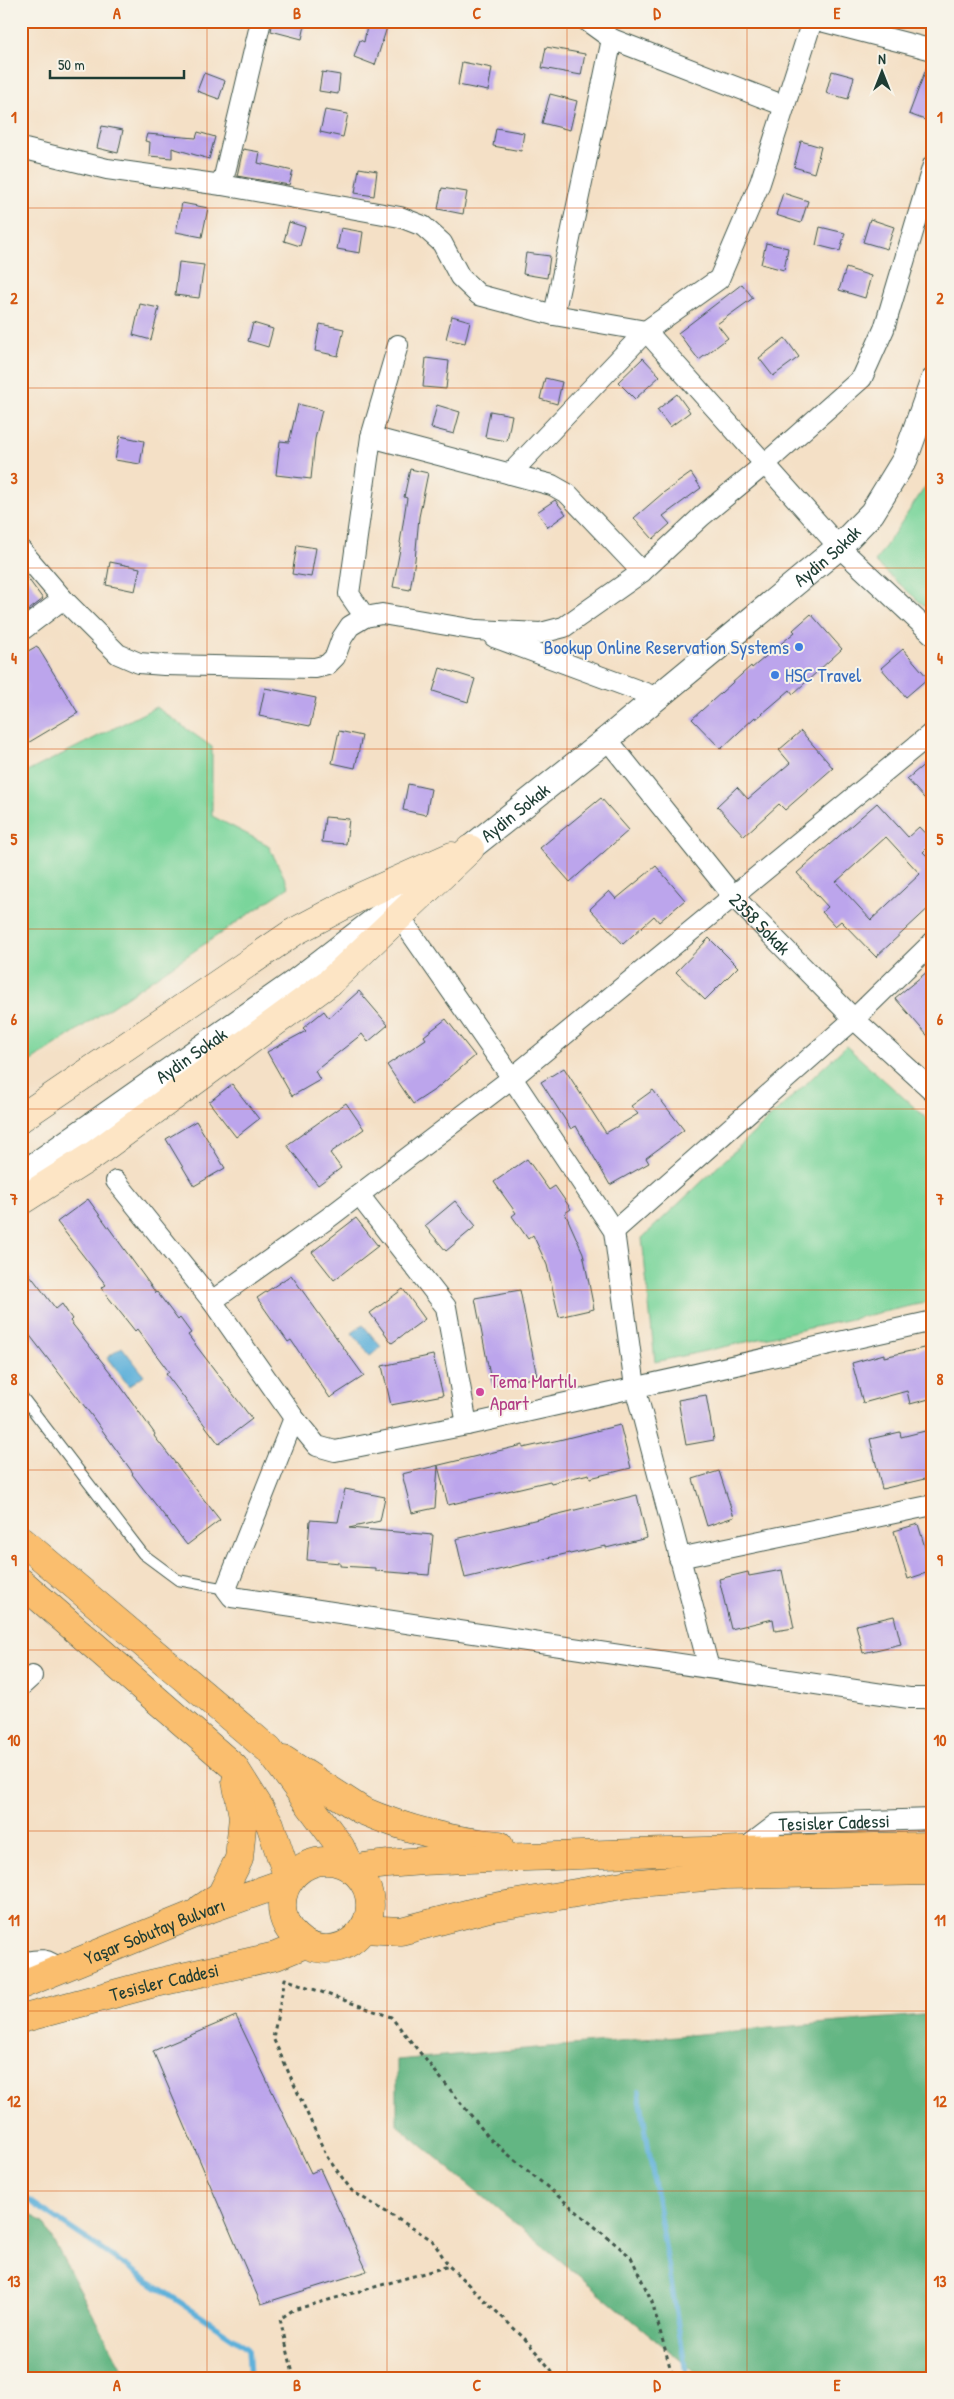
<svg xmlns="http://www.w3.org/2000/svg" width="954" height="2399" viewBox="0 0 954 2399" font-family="'Patrick Hand',sans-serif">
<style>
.green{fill:#7ad59b;stroke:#4c8968}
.forest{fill:#63b683;stroke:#417a5c}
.water{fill:#5fb1da;stroke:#3f7787}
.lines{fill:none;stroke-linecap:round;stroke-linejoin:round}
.stream{stroke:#5fb1da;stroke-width:5.5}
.building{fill:#bca5ec;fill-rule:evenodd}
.service-casing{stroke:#3f554a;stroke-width:12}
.minor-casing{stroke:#3f554a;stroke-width:22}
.tertiary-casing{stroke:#3f554a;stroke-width:27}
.secondary-casing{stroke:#3f554a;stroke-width:29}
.primary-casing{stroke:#3f554a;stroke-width:29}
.path{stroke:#3f554a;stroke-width:3;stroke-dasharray:4 4;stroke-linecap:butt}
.service{stroke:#fff;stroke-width:10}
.minor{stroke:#fff;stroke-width:20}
.tertiary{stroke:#fff;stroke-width:25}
.secondary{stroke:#fde5c5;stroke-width:28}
.primary{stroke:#fabe6e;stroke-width:28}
.grid{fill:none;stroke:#d45610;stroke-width:1;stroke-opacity:0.55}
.shop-dot{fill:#3f7fe0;stroke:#f7f3e8;stroke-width:2}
.hotel-dot{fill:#d1479c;stroke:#f7f3e8;stroke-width:2}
.labels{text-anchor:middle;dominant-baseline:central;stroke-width:4;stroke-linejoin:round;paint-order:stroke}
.street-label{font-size:19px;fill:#1f3d34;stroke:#f7f3e8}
.shop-label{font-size:19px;fill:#366cbe;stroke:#f7f3e8;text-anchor:end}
.hotel-label{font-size:19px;fill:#b23c85;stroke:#f7f3e8;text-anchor:start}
.neatline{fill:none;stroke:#d45610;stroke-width:2}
.grid-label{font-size:16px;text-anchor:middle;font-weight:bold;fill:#d45610}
</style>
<rect width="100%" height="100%" fill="#f7f3e8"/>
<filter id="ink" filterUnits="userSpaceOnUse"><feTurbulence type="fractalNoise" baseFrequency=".02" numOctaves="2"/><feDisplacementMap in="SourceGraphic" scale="10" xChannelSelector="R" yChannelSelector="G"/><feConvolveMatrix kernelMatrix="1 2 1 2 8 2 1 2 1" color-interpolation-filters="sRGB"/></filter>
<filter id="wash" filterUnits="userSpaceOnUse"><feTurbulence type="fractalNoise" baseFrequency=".0096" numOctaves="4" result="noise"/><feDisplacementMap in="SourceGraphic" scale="20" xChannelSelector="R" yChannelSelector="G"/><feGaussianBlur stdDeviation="1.12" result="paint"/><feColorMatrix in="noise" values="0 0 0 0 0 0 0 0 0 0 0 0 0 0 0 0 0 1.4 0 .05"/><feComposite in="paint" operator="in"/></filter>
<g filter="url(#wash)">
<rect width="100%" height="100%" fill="#f4e0c6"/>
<path class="green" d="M933 475V614L875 562Z
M156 707 212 747V816L268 845 289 887 21 1068V855L27 851 21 840V775Z
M846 1046 933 1124V1301L655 1362 642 1238Z"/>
<path class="forest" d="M933 2014V2378H702L397 2125V2060Z
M21 2206 45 2225 127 2378H21Z"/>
<path class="water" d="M363 1325 381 1347 370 1356 352 1333Z
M122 1347 144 1375 129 1386 107 1358Z"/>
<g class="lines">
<path class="stream" d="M639 2091 687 2378
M21 2195 248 2348 250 2378"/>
</g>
<g id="blocks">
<path class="building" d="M273 21H306L302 39 271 31Z
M368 21H389L375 65 354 57 360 40 364 42Z
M546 47 585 54 581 75 542 68Z
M929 61 933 62V123L909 114Z
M462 62 492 68 488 91 458 85Z
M832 71 854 77 848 99 826 93Z
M322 72 340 75 338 94 319 91Z
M204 73 225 81 219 99 197 91Z
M550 94 577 101 570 130 542 123Z
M325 110 348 114 343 137 320 132Z
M102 126 123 130 118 153 97 148Z
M496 128 524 133 521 151 493 146Z
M198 132 215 137 209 159 172 148V158L149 156 150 142 145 141 147 134 196 138Z
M801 141 821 147 814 173 794 167Z
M243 149 260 152 258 163 293 171 289 185 237 176Z
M359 168 377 171 374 196 355 193Z
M442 188 467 192 463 214 438 209Z
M783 193 808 201 801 223 776 215Z
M182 203 208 208 202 237 176 232Z
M870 219 894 227 887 249 863 242Z
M289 222 305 227 300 246 284 241Z
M820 227 845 233 840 251 816 245Z
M341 228 363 232 360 253 337 249Z
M766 243 788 248 784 270 761 264Z
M526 253 550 256 547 278 523 274Z
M179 262 204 265 199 298 175 295Z
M846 268 871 276 865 298 839 290Z
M742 284 753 298 717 324 728 338 699 360 678 333Z
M140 304 159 308 151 340 133 335Z
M452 316 470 321 465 343 446 339Z
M253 323 273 329 268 347 248 341Z
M320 324 344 329 338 356 315 351Z
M785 338 799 357 773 376 759 358Z
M426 358 449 361 446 389 423 387Z
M643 358 660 376 635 399 618 382Z
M545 378 562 382 557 404 540 399Z
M677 394 690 412 670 427 657 410Z
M298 404 322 410 315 439 311 479 276 475 280 441 289 442Z
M437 405 460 412 454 434 431 428Z
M490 411 512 415 507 441 485 437Z
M120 436 144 441 140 464 115 460Z
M410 469 428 473 419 517 415 560 410 590 393 587 401 544 400 543 407 498 404 497Z
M691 473 701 488 663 516 670 524 653 539 634 518 663 493Z
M555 500 566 514 548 527 537 512Z
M297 545 316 548 311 577 292 574Z
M110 562 140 568 135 591 106 585Z
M21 569 43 599 21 616Z
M811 614 842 649 793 694 790 690 756 719 755 717 721 749 692 719 751 666 752 668 795 632 793 630Z
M37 646 78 713 21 747V655Z
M903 649 928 678 906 697 881 668Z
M440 668 475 679 468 702 433 691Z
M265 688 316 698 310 726 259 716Z
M339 731 362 736 355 768 332 763Z
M801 731 833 768 785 810 779 804 744 836 717 806 737 787 748 799 790 763 779 750Z
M933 757V808L907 779Z
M408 784 431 789 426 815 403 810Z
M601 798 629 830 570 882 540 848Z
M877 803 908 837 919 827 933 842 923 852 933 862V904L876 957 841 921 835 926 822 912 828 907 797 873ZM886 837 920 874 871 920 836 882Z
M325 817 349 819 346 844 322 842Z
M656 866 685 900 659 922 654 916 623 944 590 909 609 891 616 899Z
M709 938 738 967 705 1000 676 972Z
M933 967V1042L895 998Z
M359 991 388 1025 368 1042 362 1034 315 1071 320 1080 292 1096 267 1052 306 1031 303 1028 324 1011 329 1018Z
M446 1019 475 1056 436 1089 413 1104 387 1065 426 1039 424 1036Z
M564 1068 606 1133 638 1114 631 1106 653 1090 684 1130 646 1158 649 1163 610 1185 576 1126 571 1129 541 1082Z
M232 1084 259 1119 236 1137 209 1102Z
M346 1103 364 1129 330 1153 341 1168 318 1185 287 1145Z
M196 1121 225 1168 194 1186 166 1139Z
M527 1159 549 1190 555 1186 571 1209 565 1213 583 1253 594 1309 559 1317 547 1265 533 1235 528 1239 512 1216 516 1213 494 1182Z
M88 1199 156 1293 157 1292 178 1320 180 1318 191 1333 188 1335 252 1419 219 1444 166 1374 169 1372 137 1329 135 1331 101 1288 106 1285 57 1222Z
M455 1201 476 1226 446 1251 425 1226Z
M356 1218 378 1246 334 1280 312 1252Z
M21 1263 56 1309 62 1304 72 1319 70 1321 114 1377 155 1434 154 1436 220 1520 187 1545 132 1474 133 1473 92 1416 21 1324Z
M291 1275 364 1376 330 1398 291 1340 288 1342 257 1298Z
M403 1289 425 1319 392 1343 370 1313Z
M520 1290 537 1377 492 1386 475 1298Z
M928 1347 933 1369V1398L910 1404 907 1391 863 1403 852 1363 884 1354V1357Z
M433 1355 443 1395 391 1405 382 1366Z
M706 1395 714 1440 686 1445 678 1400Z
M620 1425 631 1468 590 1478 589 1474 551 1483 550 1481 448 1505 438 1466 435 1508 412 1513 402 1474 523 1445V1448L559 1440Z
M933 1429V1477L882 1489 870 1439 900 1432 901 1437Z
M719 1471 734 1517 707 1526 693 1479Z
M345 1489 385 1497 380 1521 349 1528 433 1535 429 1575 375 1571V1568L340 1566V1563L307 1560 310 1520 338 1522Z
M637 1495 647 1538 606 1548V1546L570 1554 569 1553 465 1578 456 1539Z
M918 1524 932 1571 908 1579 894 1531Z
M782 1570 794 1628 775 1631 773 1619 731 1629 719 1579 748 1572 749 1576Z
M894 1616 901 1644 863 1653 856 1625Z
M236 2016 311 2173 320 2169 367 2271 261 2304 153 2051Z"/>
</g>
</g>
<g filter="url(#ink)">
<use href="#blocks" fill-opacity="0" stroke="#3f554a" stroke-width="1"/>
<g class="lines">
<g class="service-casing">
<path id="service" d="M21 1395 143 1554 178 1580 226 1589"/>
</g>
<g class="minor-casing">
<g id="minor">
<path d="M587 21 612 39 785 106"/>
<path d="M821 21 933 50"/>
<path d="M21 148 107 169 222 185 400 217 423 226 442 243 460 277 479 295 554 315 646 331 839 547 933 635"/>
<path d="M222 185 261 21"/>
<path d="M554 315 612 39"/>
<path d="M371 437 552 485 568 494 642 572"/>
<path d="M510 474 646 331 719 279 760 183 812 21"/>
<path d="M21 550 63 599 118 654 139 663 164 665 315 668 327 665 335 657 342 638 350 626 365 617 382 614 476 630 541 633 564 627 642 572 702 516 765 464 862 378 884 329 933 165"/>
<path d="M365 617 349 594 371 437 398 345"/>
<path d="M21 631 63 599"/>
<path d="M494 637 656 697"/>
<path id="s1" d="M607 739 733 896 854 1019 933 1091"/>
<path d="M399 916 512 1078 614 1231 635 1387 709 1668"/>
<path d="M116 1181 212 1301 294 1418 317 1446 335 1451 467 1425 933 1321"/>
<path d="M359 1195 446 1307 467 1425"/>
<path d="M614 1231 854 1019 933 942"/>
<path d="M212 1301 327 1219 512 1078 933 732"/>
<path d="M294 1418 226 1589 232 1597 909 1698H933"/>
<path d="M679 1558 933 1505"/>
<path d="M21 1686 32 1676"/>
<path id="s2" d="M743 1850 777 1824 933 1819"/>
<path d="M21 1963C36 1960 48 1956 58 1970"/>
</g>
</g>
<g class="tertiary-casing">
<g id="tertiary">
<path id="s3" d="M454 861 607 739 839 547 872 513 905 459 933 381"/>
<path id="s4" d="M21 1175 295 982 400 901"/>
</g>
</g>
<g class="secondary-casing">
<path id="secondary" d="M21 1118 294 932 362 896 452 856
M21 1201 95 1154 330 982 470 849"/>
</g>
<g class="primary-casing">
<g id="primary">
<path d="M21 1540 269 1750 340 1846 351 1869"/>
<path d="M21 1582 234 1767 270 1824 289 1881"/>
<path d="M284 1760 361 1810C405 1829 451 1841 499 1845"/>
<circle cx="326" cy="1905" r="44"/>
<path d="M351 1869C418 1858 487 1859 555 1856 681 1851 807 1848 933 1846"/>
<path d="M202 1908 221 1895 239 1859 243 1816 236 1781"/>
<path d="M363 1929 401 1931 489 1908 628 1884 726 1875 933 1871"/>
<path id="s5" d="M21 1985 195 1914 289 1881"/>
<path id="s6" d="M21 2019 151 1984 276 1956 305 1944"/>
</g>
</g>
<path class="path" d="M285 2378 293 2374
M294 2378 280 2319 293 2310 449 2266
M558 2378 525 2339 449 2266 432 2240 352 2191 327 2157 273 2038 285 1979 391 2017 491 2140 631 2257 652 2302 673 2378
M900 2378 933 2372"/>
<use href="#service" class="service"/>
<use href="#minor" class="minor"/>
<use href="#tertiary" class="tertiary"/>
<use href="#secondary" class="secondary"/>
<use href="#primary" class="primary"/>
</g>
</g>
<path class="grid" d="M207 21V2378M387 21V2378M567 21V2378M747 21V2378M21 208H933M21 388H933M21 568H933M21 749H933M21 929H933M21 1109H933M21 1290H933M21 1470H933M21 1650H933M21 1831H933M21 2011H933M21 2191H933"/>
<g class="shop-dot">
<circle cx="799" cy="647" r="5"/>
<circle cx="775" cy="675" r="5"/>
</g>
<circle class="hotel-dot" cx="480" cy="1392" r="5"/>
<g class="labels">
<g class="street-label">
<text stroke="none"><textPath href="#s3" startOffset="482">Aydin Sokak</textPath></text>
<text stroke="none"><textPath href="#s3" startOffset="78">Aydin Sokak</textPath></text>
<text stroke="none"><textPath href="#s1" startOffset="240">2358 Sokak</textPath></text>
<text stroke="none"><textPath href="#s4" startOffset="208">Aydin Sokak</textPath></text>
<text stroke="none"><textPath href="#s2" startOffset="100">Tesisler Cadessi</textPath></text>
<text stroke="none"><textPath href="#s5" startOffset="144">Yaşar Sobutay Bulvarı</textPath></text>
<text stroke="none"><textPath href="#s6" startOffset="148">Tesisler Caddesi</textPath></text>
</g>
<g class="shop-label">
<text x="789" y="647">Bookup Online Reservation Systems</text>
<text x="785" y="675" text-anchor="start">HSC Travel</text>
</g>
<g class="hotel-label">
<text x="490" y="1381">Tema Martılı<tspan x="490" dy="22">Apart</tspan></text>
</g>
</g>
<rect width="954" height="2399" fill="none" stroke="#f7f3e8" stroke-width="55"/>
<g transform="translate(882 72)" stroke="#f7f3e8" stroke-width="4" paint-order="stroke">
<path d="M0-4L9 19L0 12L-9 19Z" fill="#1f3d34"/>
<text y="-8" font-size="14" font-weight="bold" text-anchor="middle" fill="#1f3d34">N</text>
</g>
<path d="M50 70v8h134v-8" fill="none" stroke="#1f3d34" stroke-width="2.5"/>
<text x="58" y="70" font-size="15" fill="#1f3d34" stroke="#f7f3e8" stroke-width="4" paint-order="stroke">50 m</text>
<rect x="28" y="28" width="898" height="2344" class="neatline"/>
<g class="grid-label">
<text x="117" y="19">A</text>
<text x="297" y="19">B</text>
<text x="477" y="19">C</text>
<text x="657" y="19">D</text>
<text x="837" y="19">E</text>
<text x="14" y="123">1</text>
<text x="940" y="123">1</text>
<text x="14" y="304">2</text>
<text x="940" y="304">2</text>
<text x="14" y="484">3</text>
<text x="940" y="484">3</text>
<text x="14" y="664">4</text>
<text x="940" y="664">4</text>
<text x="14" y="845">5</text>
<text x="940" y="845">5</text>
<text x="14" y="1025">6</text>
<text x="940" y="1025">6</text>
<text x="14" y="1205">7</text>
<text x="940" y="1205">7</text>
<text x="14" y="1385">8</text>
<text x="940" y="1385">8</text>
<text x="14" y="1566">9</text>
<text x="940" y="1566">9</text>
<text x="14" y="1746">10</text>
<text x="940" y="1746">10</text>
<text x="14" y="1926">11</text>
<text x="940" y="1926">11</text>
<text x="14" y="2107">12</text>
<text x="940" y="2107">12</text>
<text x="14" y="2287">13</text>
<text x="940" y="2287">13</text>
<text x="117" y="2391">A</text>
<text x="297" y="2391">B</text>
<text x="477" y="2391">C</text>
<text x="657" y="2391">D</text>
<text x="837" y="2391">E</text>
</g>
</svg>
